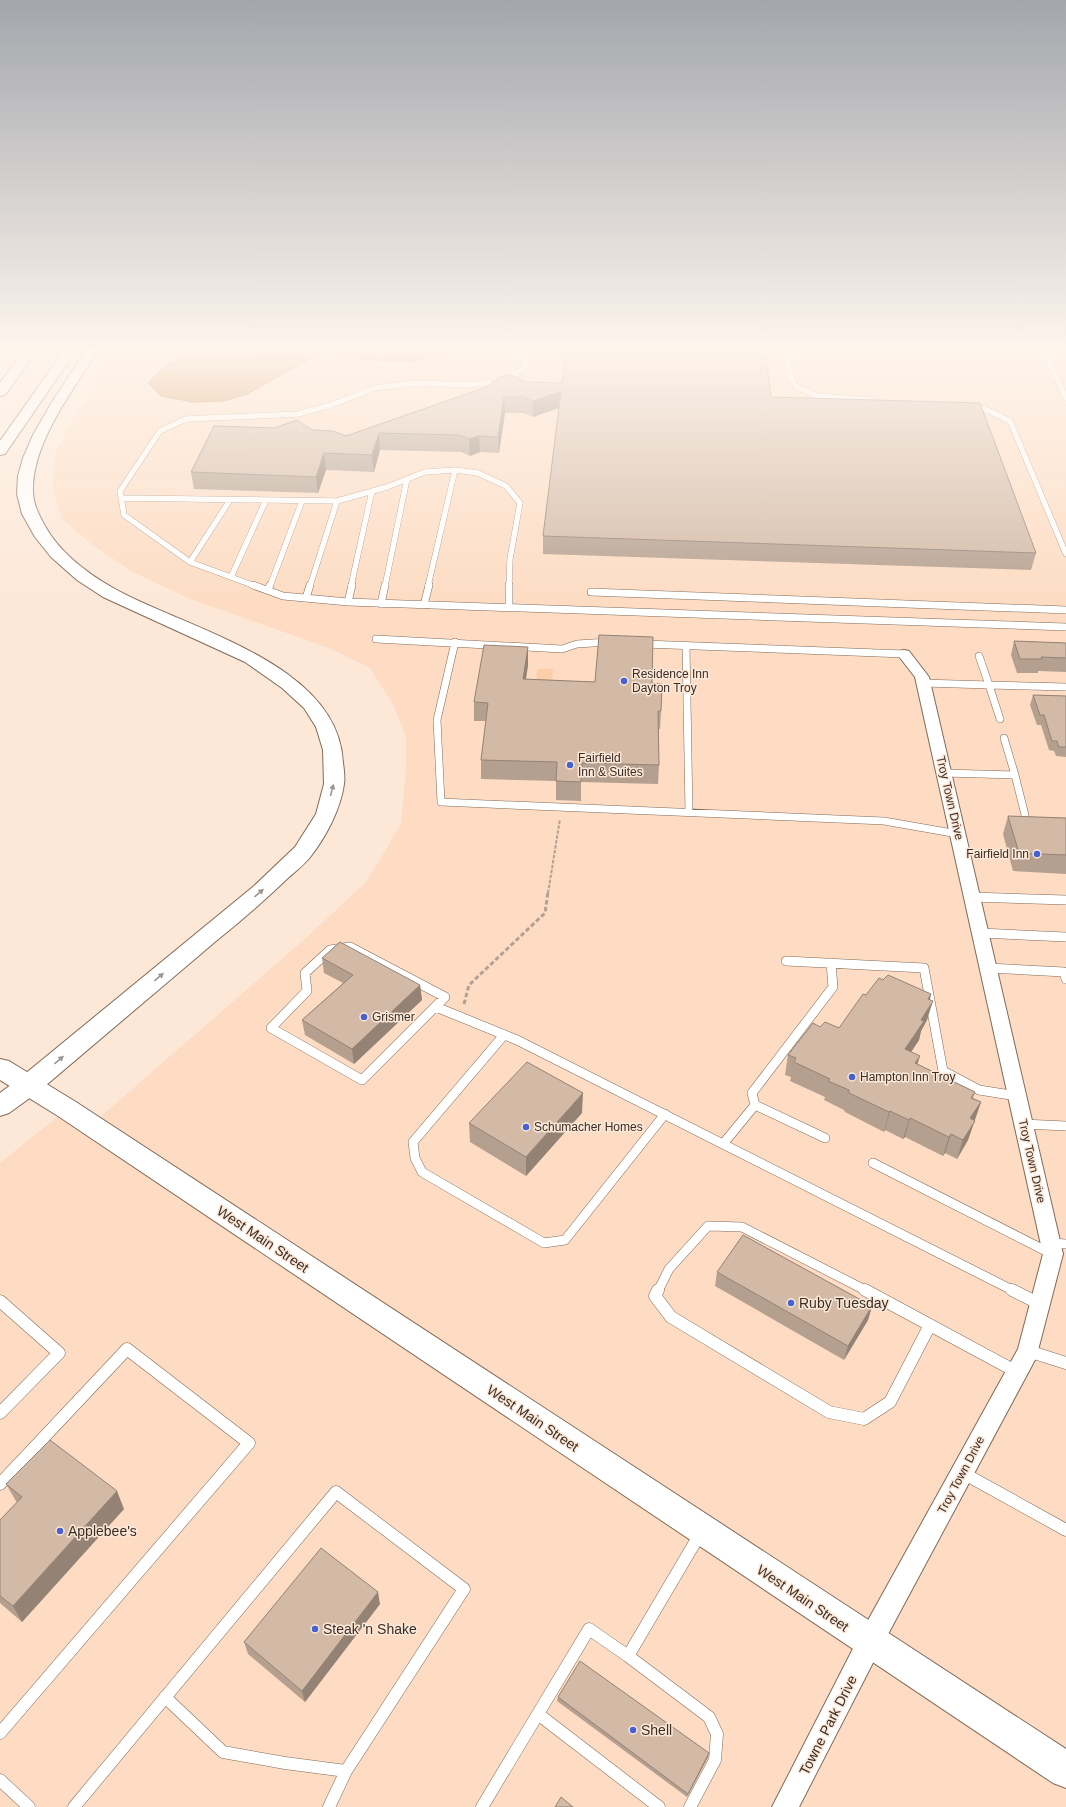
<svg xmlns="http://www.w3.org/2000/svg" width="1066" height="1807" viewBox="0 0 1066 1807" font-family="Helvetica,sans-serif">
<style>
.built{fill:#fddcc3}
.green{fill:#fccfab}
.water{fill:#db9153;stroke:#aa7346}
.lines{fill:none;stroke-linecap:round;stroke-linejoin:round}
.lane-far3-casing{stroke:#816a58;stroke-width:6}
.lane-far2-casing{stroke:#816a58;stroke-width:8}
.lane-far1-casing{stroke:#816a58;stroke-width:10}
.lane-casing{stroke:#816a58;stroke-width:13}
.street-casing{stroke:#816a58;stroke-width:2}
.primary-casing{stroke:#816a58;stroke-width:2}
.highway-casing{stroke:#816a58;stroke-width:2}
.path-far1{stroke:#b2a194;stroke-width:2;stroke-dasharray:3.5 1.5;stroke-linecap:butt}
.path{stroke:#b2a194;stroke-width:3;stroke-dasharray:4.5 2.5;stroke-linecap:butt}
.lane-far3{stroke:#fff;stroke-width:5.5}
.lane-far2{stroke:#fff;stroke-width:7}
.lane-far1{stroke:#fff;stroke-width:9}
.lane{stroke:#fff;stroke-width:12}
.street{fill:#fff;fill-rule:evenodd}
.primary{fill:#fff;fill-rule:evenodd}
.highway{fill:#fff;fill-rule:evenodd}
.wall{fill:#b5a090}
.shaded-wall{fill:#948275}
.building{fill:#d3baa7;stroke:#948275}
.oneway{fill:#9c9692}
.poi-dot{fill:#4561d4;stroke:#fde8d8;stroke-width:1.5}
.labels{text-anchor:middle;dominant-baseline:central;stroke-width:3;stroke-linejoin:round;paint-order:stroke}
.poi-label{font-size:12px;fill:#382e26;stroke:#fde8d8;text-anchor:start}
.street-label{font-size:12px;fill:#382e26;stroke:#fde8d8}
.near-street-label{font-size:14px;fill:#382e26;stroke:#fde8d8}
.near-poi-label{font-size:14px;fill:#382e26;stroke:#fde8d8;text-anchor:start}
</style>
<rect width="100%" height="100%" fill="#fde8d8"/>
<path class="built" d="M116 349H1066V1807H0V1163L67 1109 91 1125 307 937 367 881 401 824 406 769V736L392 703 370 668 329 648 190 599 131 571 90 543 62 519 53 490 55 455 66 431Z"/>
<path class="green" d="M537 669H553L552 687 536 686Z"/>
<path class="water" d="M204 349H449L444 355 411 362 357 359 326 350 247 394 223 401 193 402 161 396 148 383 166 365Z"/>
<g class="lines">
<defs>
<path id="lane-far3" d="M786 349 790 374 795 386 817 396 872 400
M1043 349 1066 398
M973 406 985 409 1010 421 1066 554
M121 498 337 501 387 487 425 472 455 470 478 473 506 486 520 503 510 559 509 586
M190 562 230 500
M231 577 266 500
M255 586 190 562 124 515 120 491 160 431 186 419 298 414 331 405 375 388 414 383 472 385 504 379 524 368 530 349
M270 586 302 501
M310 586 337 501
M351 586 372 491
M385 586 407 479
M428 586 455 470"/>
<path id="lane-far2" d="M253 585 283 596 348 602 1066 627
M268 590 270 585
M591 592 1066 610
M306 598 310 585
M348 602 352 585
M381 604 385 585
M424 605 429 585
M509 608V585
M376 639 562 649 577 644 608 642
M455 642 437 720 441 802 884 821 958 834
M644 644 904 654
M686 645 689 812
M979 656 989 685 1066 687
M923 683 989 685 1000 719
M1004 738 1015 775
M944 773 1015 775 1025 815"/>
<path id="lane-far1" d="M972 897 1066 900
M980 933 1066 937
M350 947 445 997 362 1080 271 1028 307 991 305 973 330 950Z
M786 961 924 968 943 1071 979 1090 1017 1096
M988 968 1064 972 1066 979
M436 1007 517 1040 1014 1291
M504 1035 413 1142 415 1158 422 1172 544 1243 565 1240 665 1114
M755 1105 825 1138
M1023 1124 1066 1126
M723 1144 755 1105 752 1093 833 987 831 963
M873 1163 1050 1253
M1051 1243 1066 1244
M658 1291 669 1269 708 1226 742 1227 867 1291"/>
<path id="lane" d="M658 1290 655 1296 671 1317 829 1412 864 1419 890 1402 930 1325
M865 1290 1017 1372
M1012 1290 1040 1304
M0 1301 59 1353 0 1413
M1028 1351 1066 1363
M963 1473 1066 1530
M0 1484 127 1349 249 1443 0 1733
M628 1656 709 1717 717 1734 715 1760 690 1807
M165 1697 223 1752 285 1763 346 1771
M538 1714 659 1807
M0 1780 29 1807
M74 1807 336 1492 464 1589 346 1771 329 1807
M482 1807 589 1629 628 1656 700 1534"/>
<path id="street" d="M904 650 909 651 929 677 1063 1254 1036 1358 879 1651 799 1807H772L861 1633 1018 1349 1043 1254 915 677 897 654 899 651Z"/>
<path id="primary" d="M0 1059 9 1061 76 1102 1066 1749V1788L1053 1783 58 1116 0 1080Z"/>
<path id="highway" d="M26 349H38L5 395 0 396V383Z
M65 349H77L5 454 0 455V441Z
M87 349H99C74 389 32 442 33 491 33 504 39 515 45 526 60 553 88 574 115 589 187 629 339 663 343 763 344 770 345 778 344 784 341 808 326 837 311 856 305 864 296 871 288 878 265 900 241 921 216 941 157 991 97 1042 38 1092L9 1113 0 1116V1093L20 1078 254 886 295 847 316 814 324 784 323 750 316 727 304 708 282 688 245 662 103 597 77 580 51 557 35 537 22 514 17 494 18 476 23 458 33 435 52 402Z"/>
</defs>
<use href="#lane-far3" class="lane-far3-casing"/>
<use href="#lane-far2" class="lane-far2-casing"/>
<use href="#lane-far1" class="lane-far1-casing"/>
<use href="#lane" class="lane-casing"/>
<use href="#street" class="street-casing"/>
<use href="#primary" class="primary-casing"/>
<use href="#highway" class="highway-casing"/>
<path class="path-far1" d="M548 893 560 819"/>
<path class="path" d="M464 1004 469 985 545 913 548 892"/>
<use href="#lane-far3" class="lane-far3"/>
<use href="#lane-far2" class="lane-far2"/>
<use href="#lane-far1" class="lane-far1"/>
<use href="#lane" class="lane"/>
<use href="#street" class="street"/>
<use href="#primary" class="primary"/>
<use href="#highway" class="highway"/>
</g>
<path class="wall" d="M525 382 771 397 1036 553 1031 570 543 554V536L559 408 533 417 523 413H505L499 453 480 452 470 456 461 452 380 450 374 472 326 470 318 493 194 489 191 472 312 430 346 436Z
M1014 641 1066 643V672L1038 671V673H1017L1011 655Z
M528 647V665L526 679 595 682 652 683 661 711 660 729H659V765L658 784 581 782V801L556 800V781L481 779V760L486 721H474V702Z
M1033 695 1066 696V757L1056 756 1054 751 1049 750 1041 725H1037L1030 705Z
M1008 816 1066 818V874L1013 871 1003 834Z
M322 958 420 985 422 1000 354 1064 305 1035 302 1020 343 983 324 973Z
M883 980 931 994 930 1000 927 1020 921 1031 919 1040 911 1052 917 1064 975 1092 973 1098 981 1102 968 1140 957 1159 945 1153 943 1156 905 1137 903 1139 885 1130 884 1132 845 1112 844 1110 824 1100 825 1097 790 1081 791 1077 785 1075 788 1055 820 1027 839 1028 866 995Z
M582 1113 526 1176 470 1142 469 1123Z
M717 1272 872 1306 868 1320 844 1360 715 1286Z
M6 1484 124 1509 22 1622 0 1603V1520L17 1502 16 1501Z
M380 1604 305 1702 248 1654 244 1642Z
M558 1697 709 1753 708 1757 687 1797 557 1701Z"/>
<path class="shaded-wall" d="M561 391V407L533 417V401Z
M504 397 505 413 499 453 498 437Z
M379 433 380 450 374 472 372 455Z
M479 436 480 452 470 456 469 439Z
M324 453 326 470 318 493 316 477Z
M528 647V665L523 697V679Z
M420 985 422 1000 354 1064 352 1049Z
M931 994 927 1011 933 1001 927 1020 921 1031 919 1040 900 1069 905 1049 921 1020 928 999Z
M920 1056 914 1075 915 1063Z
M583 1093 582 1113 526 1176V1157Z
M981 1102 968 1140 957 1159 970 1118Z
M890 1111 885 1130 884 1132 889 1112Z
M910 1118 905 1137 903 1139 909 1120Z
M951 1134 945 1153 943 1156 949 1137Z
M872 1306 868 1320 844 1360 848 1346Z
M117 1491 124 1509 22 1622 13 1606Z
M378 1592 380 1604 305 1702 302 1691Z
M709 1753 708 1757 687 1797 688 1794Z"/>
<path class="building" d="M566 349H765L771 397 980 403 1036 553 543 536 561 391 533 401 523 397H504L498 437 479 436 469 439 460 435 379 433 372 455 324 453 316 477 191 472 214 426 274 428 297 420 312 430 333 431 346 436 492 385V381L510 374 525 382 562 383Z
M599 635 653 637 652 683 662 684 661 711H658L659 765 582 763 581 782 556 781 557 762 481 760 488 703 474 702 484 645 528 647 523 679 595 682Z
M1014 641 1066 643V658L1041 657 1042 659H1020Z
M1033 695 1066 696V747H1059L1057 741H1052L1044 715H1040Z
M1008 816 1066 818V855L1019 853Z
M340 942 420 985 352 1049 302 1020 353 975 322 958Z
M888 975 931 994 928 999 933 1001 921 1020 924 1021 905 1049 920 1056 915 1063 975 1092 971 1098 981 1102 970 1118 975 1121 963 1140 951 1134 949 1137 910 1118 909 1120 890 1111 889 1112 849 1093V1090L828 1081 830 1079 794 1062 796 1058 788 1055 813 1023 820 1027 825 1022 839 1028 863 994 866 995 879 978 883 980Z
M527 1062 583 1093 526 1157 469 1123Z
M743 1235 872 1306 848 1346 717 1272Z
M50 1440 117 1491 13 1606 0 1596V1520L22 1497 6 1484Z
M321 1548 378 1592 302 1691 244 1642Z
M580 1661 709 1753 688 1794 558 1697Z
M561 1797 573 1807H555Z"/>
<defs><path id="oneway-solid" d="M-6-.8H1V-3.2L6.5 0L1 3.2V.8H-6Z"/></defs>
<g class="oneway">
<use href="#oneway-solid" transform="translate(332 790) rotate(-76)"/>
<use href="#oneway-solid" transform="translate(259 893) rotate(-41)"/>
<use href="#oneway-solid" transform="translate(159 977) rotate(-40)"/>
<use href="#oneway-solid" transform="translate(59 1060) rotate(-40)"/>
</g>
<linearGradient id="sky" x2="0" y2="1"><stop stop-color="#a3a6ac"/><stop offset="0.58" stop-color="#fef5ed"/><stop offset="1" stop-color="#fef5ed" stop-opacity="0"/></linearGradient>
<rect width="1066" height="602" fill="url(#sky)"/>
<g class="poi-dot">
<circle cx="624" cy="681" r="4"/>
<circle cx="570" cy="765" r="4"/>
<circle cx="1037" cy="854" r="4"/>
<circle cx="364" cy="1017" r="4"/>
<circle cx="852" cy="1077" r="4"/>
<circle cx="526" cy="1127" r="4"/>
<circle cx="791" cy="1303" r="4"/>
<circle cx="60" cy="1531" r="4"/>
<circle cx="315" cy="1629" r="4"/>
<circle cx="633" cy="1730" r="4"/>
</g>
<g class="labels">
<g class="poi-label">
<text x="632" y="674">Residence Inn<tspan x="632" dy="14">Dayton Troy</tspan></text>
<text x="578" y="758">Fairfield<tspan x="578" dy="14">Inn &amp; Suites</tspan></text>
<text x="1029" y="854" text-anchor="end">Fairfield Inn</text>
<text x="372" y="1017">Grismer</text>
<text x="860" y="1077">Hampton Inn Troy</text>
<text x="534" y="1127">Schumacher Homes</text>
</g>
<g class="street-label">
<text transform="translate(950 798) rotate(77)">Troy Town Drive</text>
<text transform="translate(1032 1161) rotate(77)">Troy Town Drive</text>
<text transform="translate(961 1475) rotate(-62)">Troy Town Drive</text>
</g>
<g class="near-street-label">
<text transform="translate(263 1239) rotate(34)">West Main Street</text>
<text transform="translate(533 1418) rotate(34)">West Main Street</text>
<text transform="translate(803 1598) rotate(34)">West Main Street</text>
<text transform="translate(828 1725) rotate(-63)">Towne Park Drive</text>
</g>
<g class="near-poi-label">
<text x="799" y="1303">Ruby Tuesday</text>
<text x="68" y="1531">Applebee's</text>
<text x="323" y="1629">Steak 'n Shake</text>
<text x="641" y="1730">Shell</text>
</g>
</g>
</svg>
